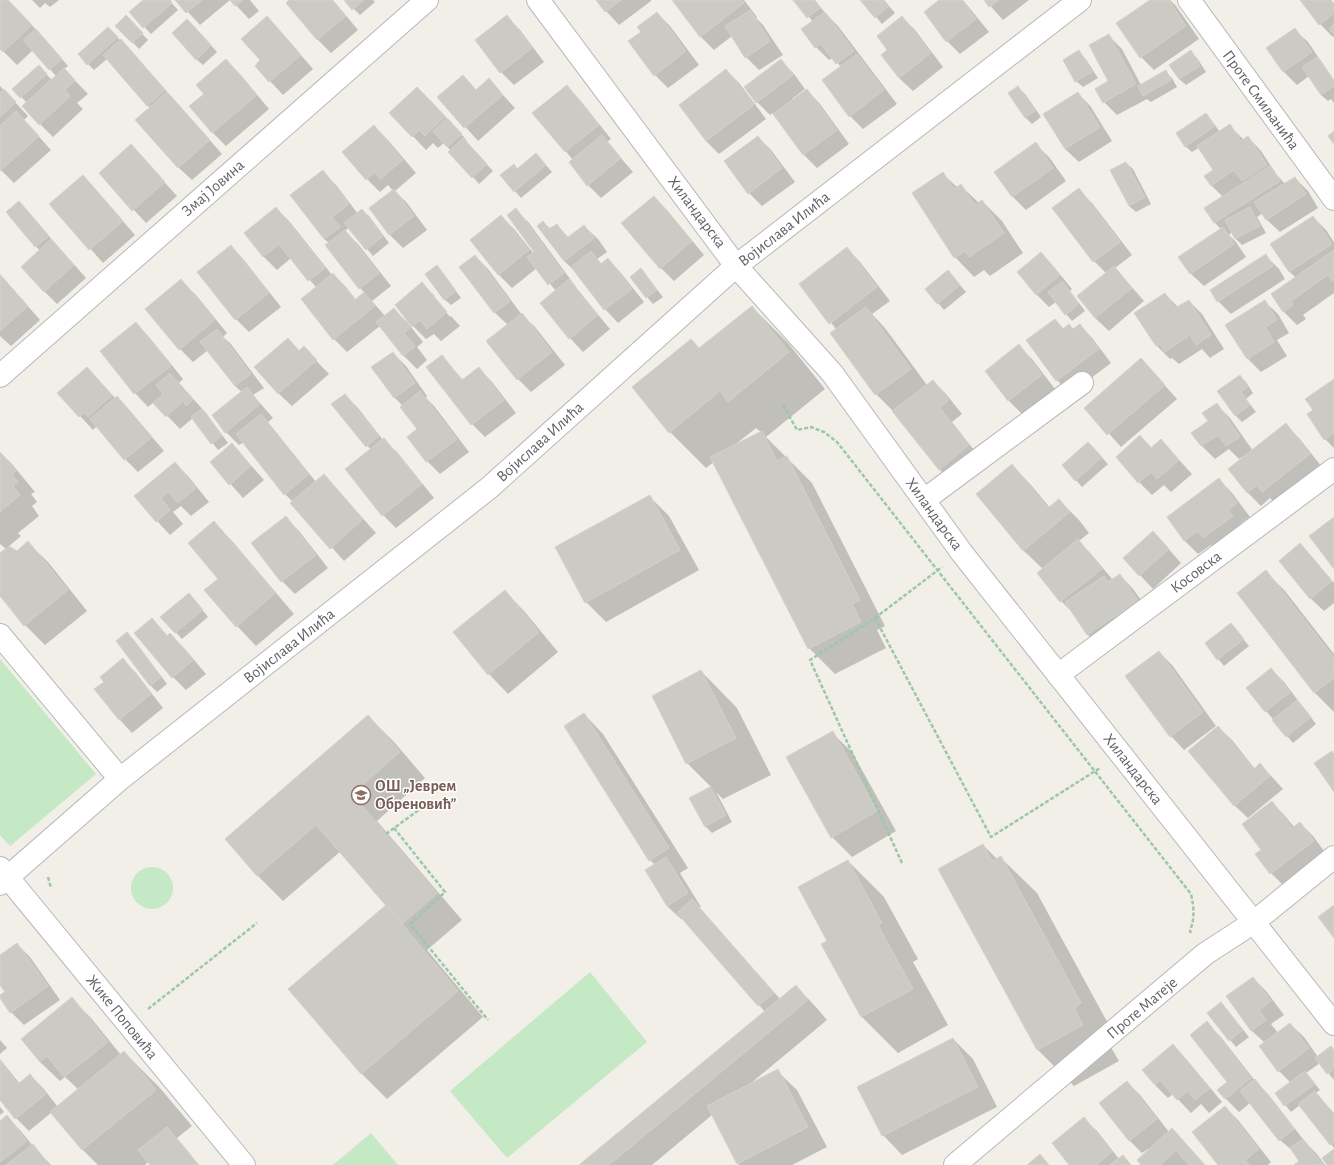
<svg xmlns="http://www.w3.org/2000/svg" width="1334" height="1165" viewBox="0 0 1334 1165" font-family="'Alegreya Sans',sans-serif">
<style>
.green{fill:#c5e8c5}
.shadow{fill:#0003;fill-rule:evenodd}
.building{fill:#cccac5;stroke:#d6d1c6}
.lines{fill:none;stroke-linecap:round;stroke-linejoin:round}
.minor-casing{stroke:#b5b8bc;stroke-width:24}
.tertiary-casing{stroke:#b5b8bc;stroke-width:24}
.path{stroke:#9cc7a9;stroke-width:2.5;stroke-dasharray:4 2;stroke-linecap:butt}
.minor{stroke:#fff;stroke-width:22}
.tertiary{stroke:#fff;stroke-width:22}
.labels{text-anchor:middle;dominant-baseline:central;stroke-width:3;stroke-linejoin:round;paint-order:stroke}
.street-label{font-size:16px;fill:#5f6368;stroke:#fff}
.education-label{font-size:16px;font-weight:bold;fill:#785e54;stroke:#fff;text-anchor:start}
</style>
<rect width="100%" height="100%" fill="#f1efe8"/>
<path class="green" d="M0 659 96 774 10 846 0 835Z
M131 888a21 21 0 1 1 42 0a21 21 0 1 1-42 0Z
M590 972 647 1042 507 1158 450 1091Z
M371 1133 398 1165H333Z"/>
<path class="shadow" d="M0 0H8L44 38 68 66 64 69 88 94 77 103 83 109 53 137 40 124 27 103 14 89 45 73 52 80 56 76 33 50 17 65 0 48Z
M32 0H59L50 7 45 3 40 8Z
M144 0H169L178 10 151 34 131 12Z
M177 0H230L200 25Z
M231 0H250L259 11 249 19Z
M291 0H333L358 30 331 53 318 40 287 3Z
M345 0H373L375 2 360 15Z
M598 0H651V1L619 25 606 11Z
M673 0H744L757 17 756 18 763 25 783 55 759 70 746 57 732 36 714 50 701 37Z
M795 0H815L825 13 838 26 897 104 863 129 850 116 841 67 833 58 829 60 816 47 813 22Z
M862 0H884L895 13 882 24Z
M941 0H963L989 32 960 54 947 41Z
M985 0H1029L1003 20Z
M1152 0H1170L1176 6 1199 39 1154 70 1141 57Z
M1302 0H1331L1334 4V36L1333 37 1320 24Z
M657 13 670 26 699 65 668 88 655 75 642 32Z
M126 17 148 40 139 49 117 26Z
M507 17 520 30 544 62 514 85 501 72Z
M902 17 915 30 943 67 913 91 899 78 882 56 889 50Z
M194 26 217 52 203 65 196 59Z
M108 28 134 54 222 154 192 180 178 167 150 108 107 59 94 70 88 64Z
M1294 29 1308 42 1334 80V103L1331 99 1328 101 1321 95 1309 76 1297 85 1284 72 1267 48Z
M280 31 313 69 283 95 256 66Z
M1108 35 1122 49 1141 85 1165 72 1172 78 1177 87 1151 102 1147 99 1117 115 1104 102 1110 82Z
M1079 52 1085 58 1098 78 1083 87 1076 81Z
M1191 52 1197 58 1206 72 1186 85 1179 79Z
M781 60 794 74 805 89 792 99 793 100 807 90 820 104 849 144 817 168 804 155 773 113 770 115 757 102Z
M226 61 240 74 269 109 226 146 213 133 191 106 205 94Z
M726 70 739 83 766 119 719 154 706 141Z
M489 80 515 108 478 141 439 97 476 91Z
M0 86 28 116 24 120 51 150 14 183 0 169Z
M566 86 580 100 611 139 607 142 633 172 601 198 588 185 573 160 534 113Z
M1018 87 1025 94 1041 117 1032 124 1026 118 1009 94Z
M1078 93 1091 107 1112 141 1079 162 1065 149 1044 115Z
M431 101 458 130 467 141 466 142 493 171 479 184 444 143 438 148 433 143 426 150 391 113Z
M1206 114 1212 121 1220 132 1229 125 1244 140 1248 137 1261 151 1277 175 1285 184 1295 178 1308 191 1318 208 1280 232 1266 219 1263 213 1257 217 1266 233 1242 245 1236 239 1232 232 1229 235 1236 242 1246 257 1204 286 1190 273 1221 229 1214 222 1223 197 1211 185 1214 170 1200 147 1192 152 1185 146Z
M374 126 387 139 416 173 395 191 407 203 427 230 403 248 390 235 370 208 393 191 388 185 380 192 367 179Z
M758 137 771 150 795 182 762 206 749 193Z
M1035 144 1049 157 1066 181 1026 210 1013 197 995 173Z
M131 145 177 196 146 223 100 173Z
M536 154 552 172 521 198 515 191 518 170Z
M1126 163 1133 169 1151 204 1136 212 1129 206Z
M323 172 336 185 358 214 362 210 369 216 389 243 373 256 349 227 345 231 358 244 391 286 372 301 385 316 394 309 407 322 423 342 417 347 427 360 417 369 403 355 380 326 347 352 334 339 316 287 291 258 277 270 263 256 276 208 289 221 332 275 333 274 346 287 356 300 365 293 360 288 329 243 324 239Z
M943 174 958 188 961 186 979 203 982 201 1002 221 1023 253 990 276 984 270 974 277 955 257Z
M1078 189 1092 203 1132 255 1115 268 1144 301 1109 331 1095 318 1106 273 1094 261 1053 209Z
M96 190 135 235 103 263 51 204Z
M654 197 667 210 704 255 674 281 661 268Z
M19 202 86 278 57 304 44 291 40 251 7 212Z
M516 210 529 223 576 287H575L610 329 583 352 570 338 541 303 556 291 537 268 512 288 499 275 471 240 501 216 514 229 534 254 535 252Z
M1313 217 1326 230 1334 242V293L1303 315 1306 319 1297 325 1284 312 1272 294 1296 278 1290 272 1272 244Z
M543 222 551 229 557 225 569 238 584 226 598 239 607 252 597 259 602 264 608 259 621 273 644 302 618 323 605 309 575 271 564 261 538 226Z
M231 246 244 260 281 307 249 332 236 319Z
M847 248 860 262 890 301 872 314 885 328 927 385 933 381 946 394 962 414 952 422 981 459 952 482 939 469 896 414 876 394 831 333 836 329 800 284Z
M1041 254 1054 267 1072 289 1070 291 1085 311 1072 321 1056 302 1049 307 1036 294Z
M475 256 488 269 522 315 535 327 565 365 531 392 518 379 508 325 494 312Z
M1266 256 1279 269 1285 279 1231 314 1218 301Z
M437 267 443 273 461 298 451 305 444 299Z
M641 270 663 297 653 304 631 278Z
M948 271 966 292 944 310 938 303Z
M0 274 40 320 11 346 0 336Z
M181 281 195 294 227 333 223 337 230 343 264 388 253 395 273 418 268 422 316 482 324 475 376 533 344 561 292 503 293 502 285 494 244 442 239 445 226 432 213 416 242 392 235 386 208 350 193 362 180 349Z
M422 284 435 296H433L450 317 451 316 460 326 441 341 434 334 426 339 413 326 396 306Z
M1165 294 1178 307 1189 301 1202 314 1224 349 1210 358 1202 349 1179 364 1172 358 1170 359 1157 346 1135 313Z
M1264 301 1278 314 1289 333 1277 340 1287 356 1261 372 1248 359Z
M752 307 788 343 825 389 766 437 812 483 885 626 877 630 886 648 835 674 809 648 714 462 706 468 670 432 633 387 691 340 700 349ZM756 428 761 432 736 444Z
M1055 320 1064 329 1074 330 1080 325 1093 339 1111 363 1070 394 1057 380Z
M136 323 149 337 183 379 179 383 206 413 228 443 218 450 193 418 180 429 154 402 148 407 135 393 102 351Z
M288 339 300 351 304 348 329 374 292 406 278 393Z
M1019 346 1032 359 1055 389 1022 414 1009 401 987 371Z
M393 353 406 366 427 396 426 398 434 406 469 452 440 474 427 461 408 437 418 429 403 406 394 397Z
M442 357 463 380 479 368 492 382 516 413 485 437 472 424Z
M1141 359 1177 399 1121 447 1086 408Z
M87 368 116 399 117 397 130 411 164 451 138 472 125 459 97 426 93 430 59 393Z
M1240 376 1246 382 1253 393 1246 399 1256 412 1242 422 1236 416 1219 391Z
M1334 380V448L1325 439 1308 414 1314 410Z
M345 395 358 408 383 440 397 452 434 498 396 528 383 515 371 450 333 404Z
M1216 404 1230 418 1253 451 1286 425 1299 438 1322 467 1276 504 1270 498 1261 506 1248 493 1230 469 1248 455 1247 454 1239 459 1229 449 1215 459 1202 446 1193 433 1209 422Z
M1140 437 1152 448 1161 440 1192 474 1171 492 1164 485 1152 495 1139 482Z
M232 444 264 480 243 498 211 462Z
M1094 449 1108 464 1082 487 1063 465Z
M0 452 11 463 35 492 31 494 37 502 32 506 39 516 18 533 21 536 8 547 17 552 28 543 48 562 87 611 45 645 25 625 0 595V554L6 549 0 544Z
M175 463 188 476 209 502 191 516 181 506 173 512 183 524 170 535 157 521 136 496Z
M1012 465 1031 485 1050 508 1059 500 1079 520 1089 533 1079 541 1091 554 1113 580 1120 575 1133 589 1151 614 1101 648 1088 635 1073 613 1061 601 1038 573 1043 569 1024 551 977 494Z
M1219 479 1232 493 1250 517 1241 523 1246 529 1217 550 1211 545 1198 554 1185 541 1168 517Z
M650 497 669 516 699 570 606 622 586 602Z
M286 518 299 531 328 568 295 594 282 581Z
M214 522 233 542 294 614 256 646 237 626 206 590 219 579Z
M1300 545 1313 558 1334 583V603L1324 611 1310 598Z
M1166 546 1181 563 1153 589 1140 575Z
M1266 572 1285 591 1334 654V712L1315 693 1238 593Z
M505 591 524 611 558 652 508 694 489 674Z
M195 601 208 617 182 639 162 617Z
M152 619 168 636 170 634 184 648 206 674 186 690 173 677Z
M1231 624 1249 646 1224 666 1206 644Z
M127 634 134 640 167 684 157 692 150 685Z
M1159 652 1172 665 1216 726 1184 750 1171 736 1126 676Z
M123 660 136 673 163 708 132 733 119 719 105 682Z
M1271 669 1284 682 1316 724 1293 743 1247 688Z
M701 671 737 708 771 775 723 799 716 792 732 822 712 833 706 827 690 799 711 787 687 763Z
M584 714 603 734 688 868 680 873 701 907H699L780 999 796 986 815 1006 827 1020 750 1084 777 1071 797 1090 827 1147 792 1165H739L712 1115 652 1165H581L765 1012 682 918 681 919 667 906 655 865 650 860Z
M368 716 394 742 425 778 377 821 462 920 427 950 483 1017 387 1099 362 1074 290 989 387 905 341 851 283 901 257 875Z
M1218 727 1232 740 1255 769 1260 764 1283 789 1248 818 1234 805Z
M832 733 852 752 896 831 852 857 832 837 787 758Z
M1272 802 1285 816 1294 827 1300 823 1313 836 1327 855 1284 886 1271 873 1263 850Z
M983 845 997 859 1000 857 1037 893 1117 1040 1109 1044 1119 1061 1074 1086 1038 1050 939 869Z
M848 861 884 897 918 959 913 962 948 1025 898 1053 862 1017 828 941Z
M17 944 30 957 60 1000 24 1025 11 1012 0 997 6 992 0 984V956Z
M1253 978 1266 991 1284 1015 1271 1024 1278 1033 1290 1024 1304 1037 1318 1057 1334 1050V1080L1320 1063 1306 1073 1320 1090 1316 1093 1334 1113V1148L1300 1105 1291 1112 1276 1094 1291 1083 1279 1071 1265 1043 1252 1031 1227 997Z
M72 999 91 1018 121 1055 124 1052 160 1088 192 1126 177 1138 199 1165H151L148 1162 145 1165H98L83 1150 52 1112 29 1131 16 1118 0 1098V1059L20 1084 30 1075 43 1088 58 1107 79 1090 65 1077 60 1081 40 1062Z
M1221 1003 1249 1037 1236 1047 1208 1014Z
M1206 1023 1220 1036 1256 1082 1268 1094 1306 1143 1316 1153 1325 1165H1296L1301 1161 1294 1152 1280 1140 1250 1103 1239 1112 1226 1099 1218 1090 1228 1082Z
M953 1039 973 1059 997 1107 902 1155 883 1135Z
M0 1040 7 1048 0 1054Z
M1173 1046 1186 1059 1222 1102 1209 1113 1201 1104 1191 1113 1173 1094 1168 1098 1155 1085Z
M1127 1082 1140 1095 1169 1132 1172 1130 1205 1165H1190L1189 1164 1188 1165H1142L1149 1150 1148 1149 1142 1153 1129 1140Z
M0 1107 4 1112 0 1115Z
M1225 1107 1238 1120 1271 1162 1268 1165H1219Z
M7 1117 20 1130 33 1146 51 1165H0V1122Z
M1083 1118 1097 1131 1119 1159 1123 1156 1131 1165H1071Z"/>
<path class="building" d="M0 0H8L32 25 3 52 0 49Z
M143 0H170L172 3 143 28 129 12Z
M175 0H202L186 13Z
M230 0H243L235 6Z
M289 0H332L346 16 317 40 286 3Z
M344 0H364L352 10Z
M596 0H621L605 12Z
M672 0H742L744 3 700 37Z
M793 0H814L820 8 807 18Z
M860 0H884L889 6 875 18Z
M939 0H962L976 19 946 42 924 12Z
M984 0H999L989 7Z
M1150 0H1169L1186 26 1140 58 1116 23Z
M1300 0H1329L1334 7V13L1319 25Z
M750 10 770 41 745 58 725 26Z
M657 12 686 51 654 76 628 41 641 32 637 27Z
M825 12 854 51 836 64 821 44 815 48 801 29Z
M126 15 143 33 132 43 115 26Z
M507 15 532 48 500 73 475 40Z
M267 16 301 55 269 82 255 66 260 60 241 39Z
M902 16 931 53 899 78 881 55 887 50 877 36Z
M187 19 211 45 196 60 172 33Z
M1334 24V34L1329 29Z
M108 27 118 37 87 65 78 54Z
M1295 28 1312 52 1283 72 1266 48Z
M36 29 62 59 49 70 23 40Z
M1109 34 1136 84 1103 103 1095 89 1108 81 1089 45Z
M121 39 165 90 147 106 103 55Z
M1079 50 1092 72 1075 82 1063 60Z
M1191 50 1200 66 1179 79 1169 65Z
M857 54 884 90 849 117 822 80Z
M1317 57 1334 81V86L1321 95 1302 67Z
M226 59 257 95 212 133 189 106 204 94 196 85Z
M781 59 793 75 756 103 744 87Z
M39 65 47 74 20 98 12 89Z
M64 68 75 80 65 90 70 96 39 125 22 106Z
M726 69 754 105 706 141 679 105Z
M1166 70 1171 80 1143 96 1138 86Z
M463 75 476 90 489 78 503 95 464 128 437 97Z
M567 85 599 125 565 152 532 113Z
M1018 86 1035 111 1025 118 1008 93Z
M417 87 445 116 425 136 419 130 412 137 389 113Z
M4 89 16 102 0 117V93Z
M807 89 837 130 803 155 773 114Z
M167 92 210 140 178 168 135 120Z
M1078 92 1100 127 1065 149 1043 114Z
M16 111 39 136 0 171V126Z
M1206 113 1215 126 1185 147 1176 133Z
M447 118 462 134 447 147 433 131Z
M1230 124 1241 141 1248 136 1267 165 1242 181 1234 170 1211 186 1204 176 1213 170 1197 146Z
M374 125 403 160 380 179 375 172 366 180 342 152Z
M1334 131V144L1328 136Z
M602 135 621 158 587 186 569 162Z
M758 136 782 168 748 194 724 161Z
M463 138 487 164 472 178 448 152Z
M1036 142 1053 168 1012 197 994 172Z
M131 144 165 182 132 211 99 173Z
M536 153 546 165 514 192 500 175 514 164 517 169Z
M1126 162 1145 197 1129 206 1110 170Z
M1270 166 1280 181 1214 223 1204 208Z
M323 170 349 204 332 217 340 227 324 239 290 195Z
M943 172 954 189 961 184 975 205 982 200 1004 233 969 257 965 251 954 258 912 193Z
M83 175 123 221 89 250 49 204Z
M1295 177 1306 194 1266 220 1254 202Z
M1079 188 1120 242 1093 262 1052 208Z
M394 189 414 216 389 235 369 208Z
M654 196 692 241 660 269 621 223Z
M19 201 49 236 35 247 6 212Z
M276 207 325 268 308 281 279 244 263 257 244 233Z
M1250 207 1260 226 1235 239 1225 220Z
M516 208 564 273 548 285 527 257 534 252 507 215Z
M362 209 383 236 366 250 344 223Z
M501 215 529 250 498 275 470 240Z
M1313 216 1332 244 1289 272 1270 244Z
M543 221 549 229 557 224 567 238 584 225 594 238 564 261 537 226Z
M1223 227 1234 244 1190 274 1178 257Z
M345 230 379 273 359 289 325 245Z
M51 239 74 265 44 292 21 267Z
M231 245 269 293 235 320 197 272Z
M847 247 877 287 829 324 799 284Z
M1334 250V279L1332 281 1328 275 1291 301 1293 305 1283 312 1271 294Z
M591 251 601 264 608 258 632 289 604 310 571 267Z
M1041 252 1060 275 1036 295 1017 272Z
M1266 254 1273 266 1217 302 1210 290Z
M475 255 510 301 494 313 459 267Z
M437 265 456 291 444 300 425 274Z
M1114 266 1132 288 1095 318 1077 296Z
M641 268 657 290 646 298 630 277Z
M948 270 960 285 937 304 925 289Z
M333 273 355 300 364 292 375 306 333 340 301 299Z
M0 275 28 306 0 331Z
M181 279 215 320 179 350 145 309Z
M569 279 598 315 569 339 540 303Z
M1062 281 1079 304 1065 315 1048 292Z
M422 282 447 312 427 329 420 320 412 327 395 305Z
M1165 293 1175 308 1189 300 1211 335 1196 345 1190 335 1165 352 1160 344 1156 346 1134 313Z
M1265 300 1277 320 1265 327 1274 342 1247 359 1225 325Z
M752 306 789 352 728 402 720 391 669 433 632 387 691 339 699 348Z
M866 307 911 369 875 395 830 333Z
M394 308 410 328 404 333 415 346 403 356 376 322Z
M522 313 552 352 517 380 486 341Z
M1055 319 1063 329 1069 324 1073 329 1080 324 1099 349 1056 381 1026 340Z
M136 322 171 366 134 394 100 351Z
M217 329 251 374 235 386 200 342Z
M288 338 299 351 304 346 317 360 278 394 254 367Z
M1019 344 1042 375 1008 401 985 371Z
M393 352 415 383 394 398 371 367Z
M442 355 462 380 479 367 504 400 471 425 426 367Z
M1141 358 1165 385 1107 435 1084 408Z
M87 367 112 395 88 417 85 412 79 417 57 393Z
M170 373 193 399 186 406 183 401 166 417 153 403 163 394 156 385Z
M1240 375 1248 387 1241 392 1250 405 1235 416 1217 391Z
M1334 379V433L1324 440 1307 414 1313 410 1305 399Z
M933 380 949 400 940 408 969 445 939 470 892 411Z
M247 387 260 404 225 433 212 415Z
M420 391 457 439 426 462 407 437 417 429 400 407Z
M345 394 379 436 366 447 331 404Z
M117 396 152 437 124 460 90 419Z
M1217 403 1240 437 1226 446 1218 435 1201 446 1191 433 1208 421 1202 413Z
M202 409 222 436 211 444 191 417Z
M261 414 309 474 284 495 236 434Z
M1286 423 1310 454 1262 492 1257 485 1247 493 1228 469Z
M762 431 777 461 787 456 860 600 852 604 861 622 808 649 710 457Z
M1140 435 1151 448 1161 439 1179 460 1157 479 1151 472 1138 483 1116 457Z
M384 438 422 484 382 516 345 469Z
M1088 442 1102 457 1075 481 1062 465Z
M232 443 251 466 229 485 210 462Z
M0 452 16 471 12 474 18 482 13 486 20 495 0 512Z
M175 462 196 488 178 503 168 492 161 498 170 510 156 522 134 496Z
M1012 464 1048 508 1059 499 1070 512 1023 551 976 494Z
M324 474 363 519 330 549 290 503Z
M1219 478 1237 503 1228 510 1233 516 1203 538 1198 531 1184 541 1167 517Z
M650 495 680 550 585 603 555 547Z
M286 516 316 555 281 582 251 543Z
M1334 517V569L1309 536Z
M214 521 275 593 236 627 204 590 218 579 188 543Z
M1153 531 1169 549 1139 576 1123 558Z
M1078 539 1102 569 1060 602 1037 573Z
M28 541 68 590 24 626 0 596V553L9 546 17 551Z
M1300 543 1332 581 1310 599 1279 561Z
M1266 570 1334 658V678L1314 693 1237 593Z
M1120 574 1138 601 1087 635 1065 602 1104 576 1108 582Z
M505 590 539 632 488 675 453 632Z
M189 593 203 610 175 633 160 617Z
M152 618 167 636 170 633 193 660 172 678 134 633Z
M1231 623 1244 639 1217 660 1205 643Z
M127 632 161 677 150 686 116 641Z
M1159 651 1203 712 1170 737 1125 676Z
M123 658 151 694 119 720 94 689 104 682 100 677Z
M1271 668 1290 692 1265 712 1246 688Z
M701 670 736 738 686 764 652 696Z
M1297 700 1311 717 1286 737 1272 720Z
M584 713 669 848 649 861 564 726Z
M368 715 400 752 352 794 437 893 402 924 316 825 257 876 225 839Z
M1218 726 1254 769 1260 763 1270 776 1234 806 1188 751Z
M833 731 877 811 831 838 786 757Z
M1332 751 1334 754V792L1314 763Z
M710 787 726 815 705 827 689 798Z
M1272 801 1292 828 1300 822 1314 841 1270 874 1255 854 1261 850 1242 824Z
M983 844 992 861 1001 856 1081 1003 1074 1008 1083 1025 1037 1050 938 869Z
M666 857 688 893 667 906 645 870Z
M848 860 882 923 878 925 913 989 861 1017 821 944 827 941 798 887Z
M692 899 774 993 758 1006 677 913Z
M386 905 458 991 361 1074 288 989Z
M1334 905V938L1318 917Z
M17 943 48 986 10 1013 0 998V995L5 992 0 985V955Z
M1253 977 1271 1001 1259 1010 1266 1020 1251 1031 1226 996Z
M796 985 808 1000 609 1165H579Z
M72 997 108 1042 64 1077 47 1056 40 1062 21 1039Z
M1221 1002 1243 1030 1229 1041 1207 1013Z
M1207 1021 1251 1078 1225 1099 1217 1090 1227 1082 1190 1035Z
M1290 1023 1309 1048 1278 1072 1259 1046Z
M953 1038 978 1087 882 1136 857 1087Z
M1173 1044 1210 1088 1195 1100 1188 1091 1177 1100 1160 1080 1155 1085 1142 1070Z
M1331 1046 1334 1050V1069L1327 1074 1315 1058Z
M124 1051 156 1090 82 1150 50 1112Z
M0 1060 18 1084 30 1074 46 1094 15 1119 0 1100Z
M778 1069 808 1127 737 1164 707 1106Z
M1305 1071 1315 1084 1284 1106 1275 1093Z
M1255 1079 1294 1129 1279 1141 1240 1091Z
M1127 1081 1157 1119 1129 1141 1099 1103Z
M1315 1091 1334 1115V1142L1330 1145 1298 1104Z
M1225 1106 1259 1149 1245 1160 1249 1165H1218L1192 1132Z
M7 1115 27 1141 0 1162V1121Z
M1084 1117 1112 1152 1096 1165H1069L1052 1143Z
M167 1127 198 1165H150L138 1150Z
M1172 1128 1205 1165H1189L1176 1150 1160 1165H1141L1137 1160Z
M1303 1139 1323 1165H1294L1299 1161 1290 1148Z
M33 1144 49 1165H6Z
M1334 1149V1165H1327L1322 1158Z
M1040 1154 1049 1165H1027Z
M1123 1155 1131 1165H1109Z"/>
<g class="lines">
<defs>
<path id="minor" d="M538 0 736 266 832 373 962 553 1334 1024
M0 376 427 0
M924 500 1082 383
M0 635 120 779
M1058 675 1334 469
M0 868 244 1165
M0 884 120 779 489 488 736 266 1080 0
M955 1165 1205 954 1254 922 1334 857"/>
<path id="tertiary" d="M1189 0 1334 199"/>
</defs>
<use href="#minor" class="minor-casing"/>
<use href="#tertiary" class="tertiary-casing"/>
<path class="path" d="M783 405 797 430 811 427 824 432 837 442 1191 894C1194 908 1195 917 1190 931L1191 933
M875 618 991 837 1100 768
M394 828 445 892 410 924 488 1020
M386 834 420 809
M902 863 810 660 875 618 942 567
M48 877 51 888
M148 1009 257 923"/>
<use href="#minor" class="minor"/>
<use href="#tertiary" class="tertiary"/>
</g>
<defs>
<symbol id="school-ring" viewBox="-11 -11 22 22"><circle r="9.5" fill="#fff" stroke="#8d6e63" stroke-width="1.5"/><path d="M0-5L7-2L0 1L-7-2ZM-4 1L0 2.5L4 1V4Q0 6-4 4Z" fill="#8d6e63"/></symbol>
</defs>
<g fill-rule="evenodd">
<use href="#school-ring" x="350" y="784" width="22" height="22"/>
</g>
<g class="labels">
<g class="street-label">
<text transform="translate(1261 100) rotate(54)">Проте Смиљанића</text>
<text transform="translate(213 188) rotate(-41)">Змај Јовина</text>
<text transform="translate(697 212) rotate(53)">Хиландарска</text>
<text transform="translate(784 229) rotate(-38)">Војислава Илића</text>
<text transform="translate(540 442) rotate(-42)">Војислава Илића</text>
<text transform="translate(934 514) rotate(54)">Хиландарска</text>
<text transform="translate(1196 572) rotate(-37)">Косовска</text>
<text transform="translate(289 646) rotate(-38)">Војислава Илића</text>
<text transform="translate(1133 769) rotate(52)">Хиландарска</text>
<text transform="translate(1142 1008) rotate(-40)">Проте Матеје</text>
<text transform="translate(122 1017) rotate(51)">Жике Поповића</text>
</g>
<g class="education-label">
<text x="375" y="786">ОШ „Јеврем<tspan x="375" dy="18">Обреновић”</tspan></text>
</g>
</g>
</svg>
